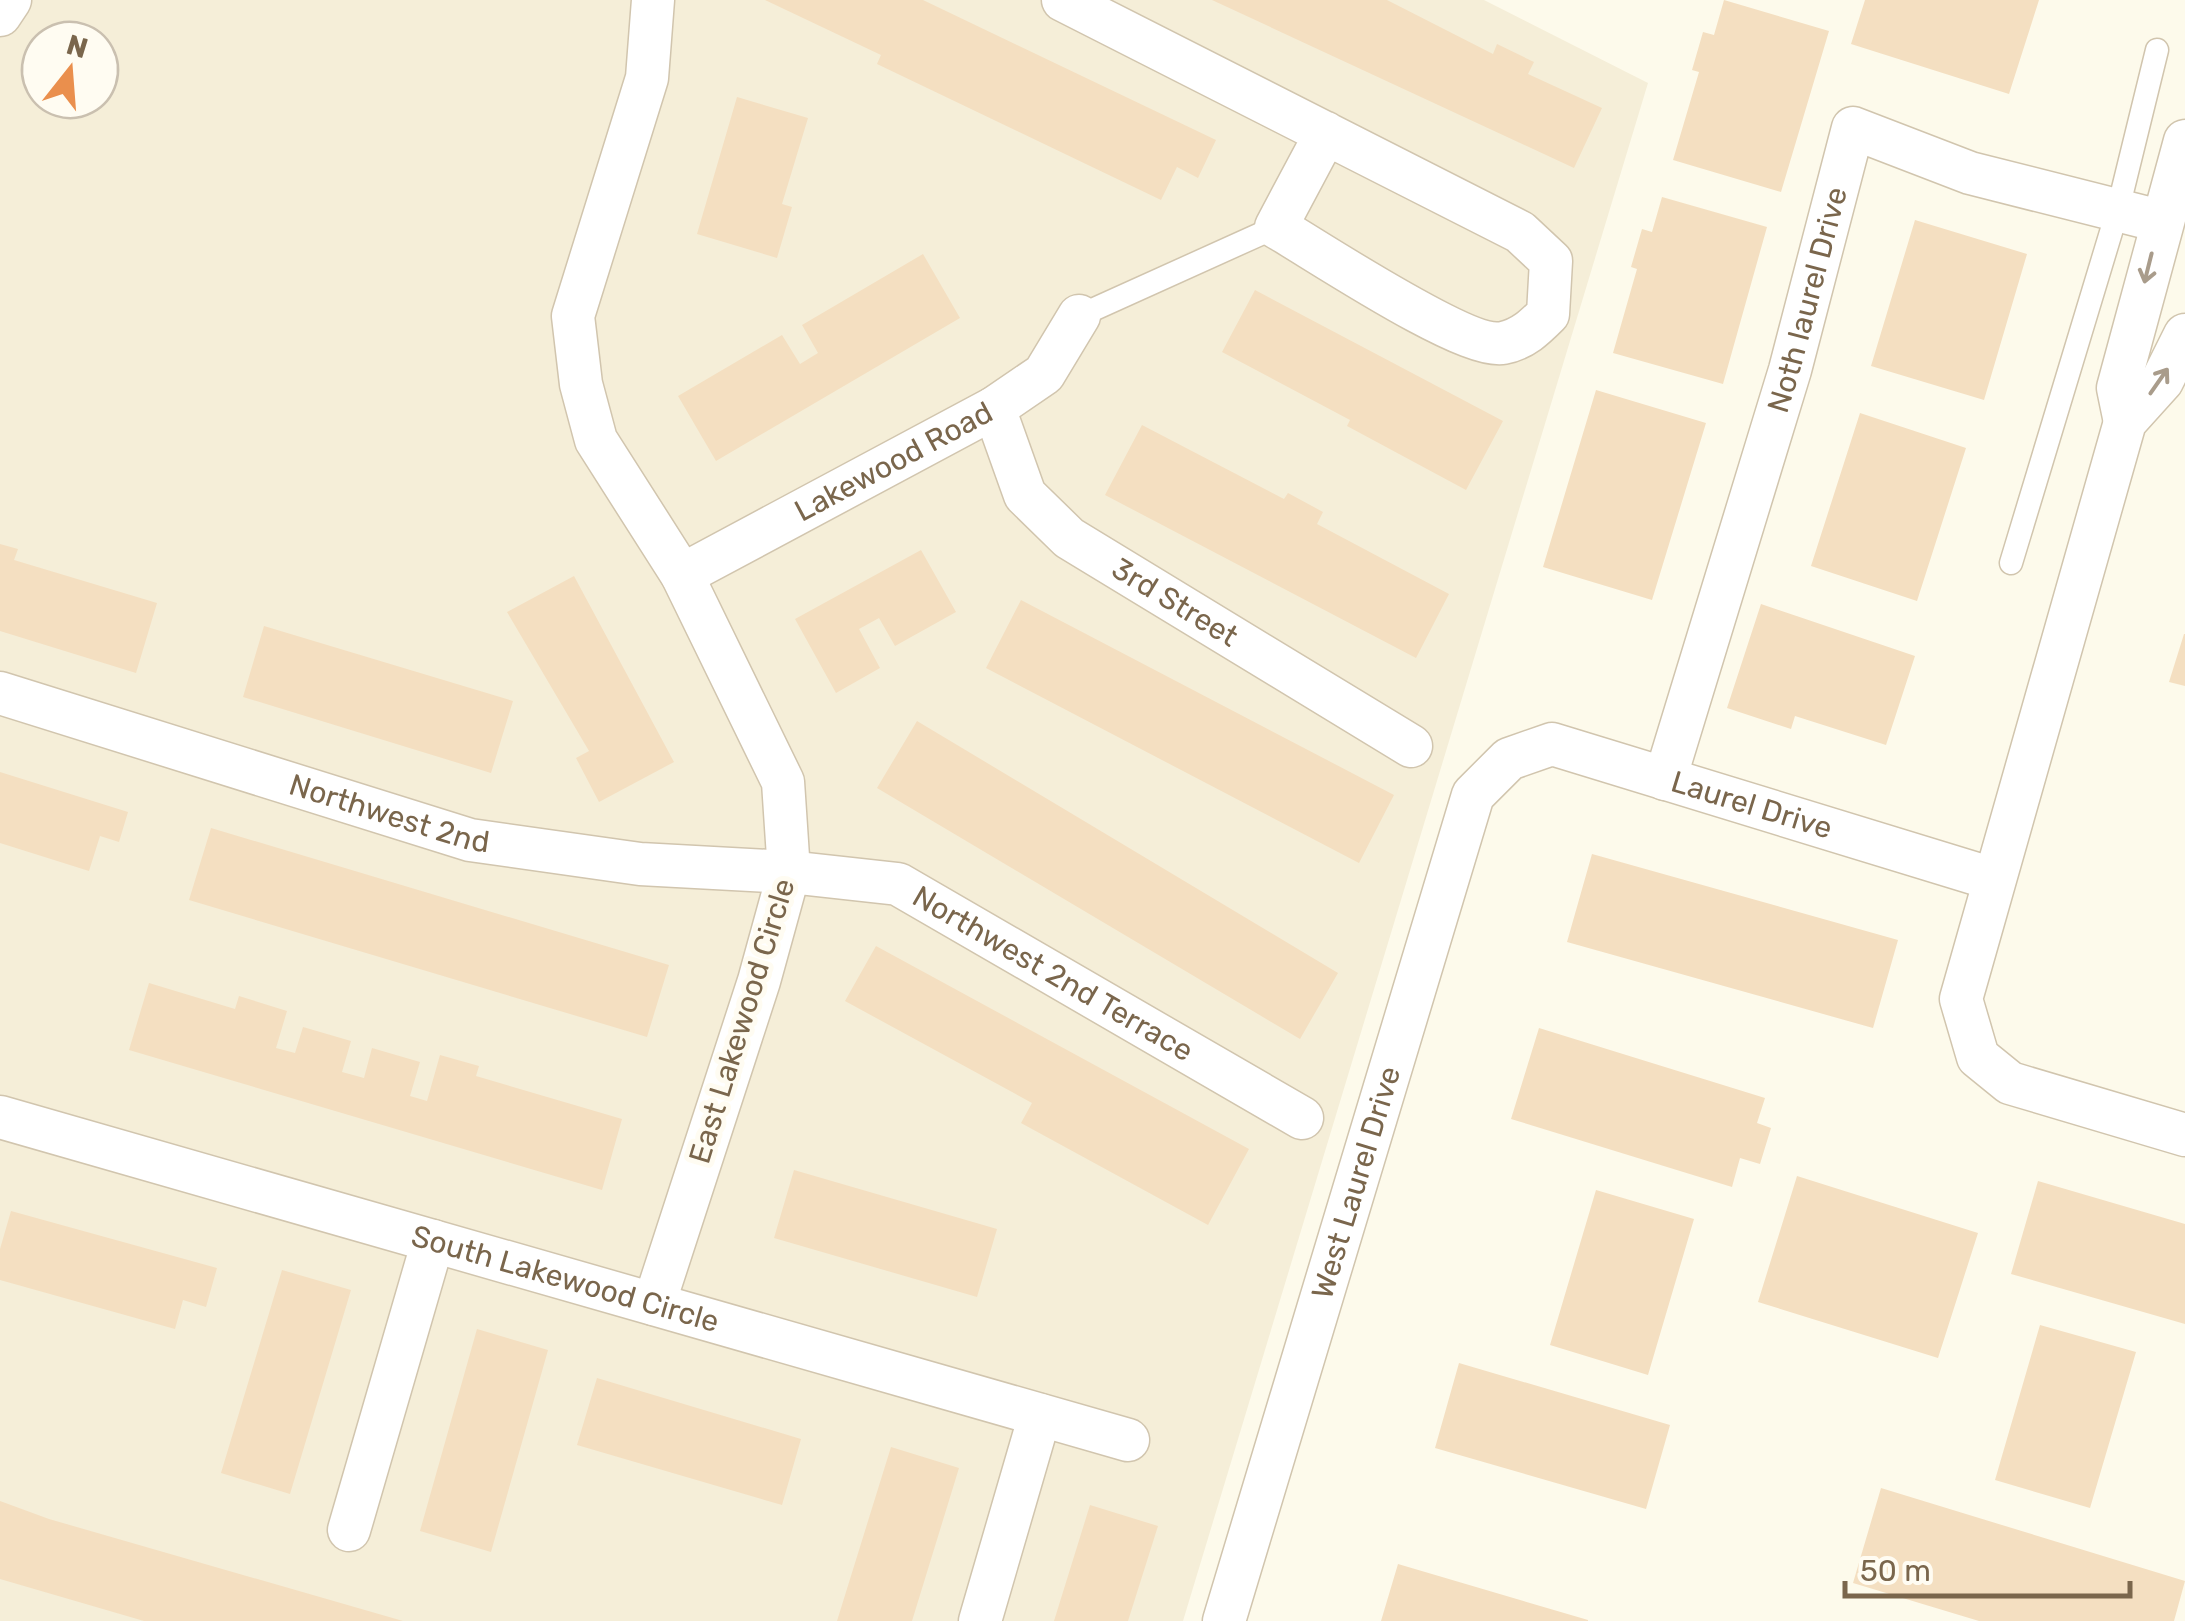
<svg xmlns="http://www.w3.org/2000/svg" width="2185" height="1621" viewBox="0 0 2185 1621" font-family="Rubik,sans-serif">
<style>
.residential{fill:#f5eed8;fill-rule:evenodd}
.building{fill:#f4dfc1}
.lines{fill:none;stroke-linecap:round;stroke-linejoin:round}
.lane-casing{stroke:#d1c5ae;stroke-width:25}
.street-casing{stroke:#d1c5ae;stroke-width:45}
.lane{stroke:#fff;stroke-width:22}
.street{stroke:#fff;stroke-width:42}
.oneway{stroke:#a99c8b}
.labels{text-anchor:middle;dominant-baseline:central;stroke-width:10;stroke-linejoin:round;paint-order:stroke}
.street-label{font-size:30px;fill:#7a664c;stroke:#fffcf2}
</style>
<rect width="100%" height="100%" fill="#fdfaeb"/>
<path class="residential" d="M0 0H1484L1648 83 1183 1621H0ZM40 40H100V100H40Z"/>
<path class="building" d="M765 0H923L1216 140 1198 178 1177 167 1161 200 877 64 881 55Z
M1212 0H1387L1493 54 1497 44 1534 62 1528 74 1602 108 1574 168Z
M1724 0 1829 31 1781 192 1673 160 1699 72 1692 70 1703 32 1714 35Z
M1865 0H2039L2009 94 1851 44Z
M737 97 808 118 782 204 792 207 777 258 697 234Z
M1662 197 1767 227 1723 384 1613 353 1637 269 1631 267 1642 229 1652 232Z
M1915 220 2027 254 1984 400 1871 366Z
M923 254 960 318 716 461 678 396 782 335 800 364 818 353 802 325Z
M1255 290 1503 421 1466 490 1347 426 1350 420 1222 352Z
M1596 390 1706 423 1652 600 1543 567Z
M1860 413 1966 448 1917 601 1811 566Z
M1142 425 1284 499 1288 493 1323 512 1317 524 1449 594 1416 658 1105 495Z
M0 544 18 549 14 560 157 603 136 673 0 631Z
M921 550 956 612 895 646 879 618 859 629 880 668 836 693 795 619Z
M574 576 674 762 599 802 576 758 589 751 507 612Z
M1021 600 1394 795 1359 863 986 668Z
M1761 604 1915 656 1886 745 1795 716 1791 729 1727 708Z
M264 626 513 701 491 773 243 697Z
M2184 634H2185V686L2169 682Z
M917 721 1338 973 1300 1039 877 788Z
M0 772 128 812 119 842 100 836 89 871 0 843Z
M211 828 669 965 647 1037 189 900Z
M1592 854 1898 940 1873 1028 1567 942Z
M876 946 1249 1149 1208 1225 1021 1123 1032 1103 845 1001Z
M149 983 235 1009 239 996 287 1011 276 1048 295 1053 303 1027 351 1041 342 1072 364 1078 372 1048 420 1062 410 1096 427 1101 440 1055 479 1066 476 1076 622 1119 602 1190 129 1050Z
M1539 1028 1765 1098 1757 1123 1771 1128 1760 1164 1740 1158 1732 1187 1511 1119Z
M794 1170 997 1229 977 1297 774 1238Z
M1797 1176 1978 1233 1938 1358 1758 1302Z
M2038 1181 2185 1224V1324L2011 1274Z
M1596 1190 1694 1219 1648 1375 1550 1345Z
M11 1211 217 1268 206 1307 183 1300 175 1329 0 1280V1249Z
M282 1270 351 1290 290 1494 221 1473Z
M2040 1325 2136 1352 2090 1508 1995 1480Z
M477 1329 548 1350 491 1552 420 1531Z
M1459 1363 1670 1425 1646 1509 1435 1448Z
M597 1378 801 1439 782 1505 577 1445Z
M891 1447 959 1468 912 1621H837Z
M1881 1488 2185 1581 2174 1621H1979L1853 1583Z
M0 1501 49 1519 403 1621H144L0 1579Z
M1090 1505 1158 1526 1128 1621H1054Z
M1398 1564 1588 1620V1621H1381Z"/>
<g class="lines">
<defs>
<path id="lane" d="M1079 316 1276 227
M2011 563 2118 209 2157 50"/>
<g id="street">
<path d="M653 0 647 78 573 316 581 384 596 440 682 575 783 782 789 872 759 981 654 1304"/>
<path d="M1063 0 1520 232 1551 261 1548 314C1535 327 1523 339 1503 343 1465 350 1316 250 1276 227L1326 133"/>
<path d="M0 15 10 0"/>
<path d="M2185 335 2162 381 2125 422 1961 999 1978 1057 2010 1083 2185 1135"/>
<path id="s1" d="M994 408 1025 495 1069 538 1411 746"/>
<path d="M2125 422 2118 388 2185 141"/>
<path id="s2" d="M682 575 994 408 1044 374 1079 316"/>
<path id="s3" d="M0 693 470 840 640 864 789 872 898 884 1302 1118"/>
<path id="s4" d="M1665 779 1790 370 1853 128 1970 173 2160 221"/>
<path id="s5" d="M0 1117 1128 1440"/>
<path d="M349 1530 433 1241"/>
<path d="M980 1621 1040 1415"/>
<path id="s6" d="M1224 1621 1473 795 1509 759 1552 744 1993 879"/>
</g>
</defs>
<use href="#lane" class="lane-casing"/>
<use href="#street" class="street-casing"/>
<use href="#lane" class="lane"/>
<use href="#street" class="street"/>
</g>
<defs><path id="oneway-shaft" d="M-6 0H5M1.5-3L5.5 0L1.5 3" fill="none" stroke-width="1.6" stroke-linecap="round" stroke-linejoin="round" transform="scale(2.5)"/></defs>
<g class="oneway">
<use href="#oneway-shaft" transform="translate(2148 268) rotate(104)"/>
<use href="#oneway-shaft" transform="translate(2159 381) rotate(-55)"/>
</g>
<g class="labels">
<g class="street-label">
<text stroke="none"><textPath href="#s4" startOffset="500">Noth laurel Drive</textPath></text>
<text stroke="none"><textPath href="#s2" startOffset="240">Lakewood Road</textPath></text>
<text stroke="none"><textPath href="#s1" startOffset="278">3rd Street</textPath></text>
<text stroke="none"><textPath href="#s6" startOffset="1168">Laurel Drive</textPath></text>
<text stroke="none"><textPath href="#s3" startOffset="408">Northwest 2nd</textPath></text>
<text stroke="none"><textPath href="#s3" startOffset="1102">Northwest 2nd Terrace</textPath></text>
<text transform="translate(742 1021) rotate(-73)">East Lakewood Circle</text>
<text stroke="none"><textPath href="#s6" startOffset="458">West Laurel Drive</textPath></text>
<text stroke="none"><textPath href="#s5" startOffset="588">South Lakewood Circle</textPath></text>
</g>
</g>
<g transform="translate(70 70) rotate(17)"><circle r="48" fill="#fffcf2" stroke="#cac0b0" stroke-width="2.5"/>
<path d="M0-8L18 38L0 25L-18 38Z" fill="#ea8f4d"/>
<text y="-15" font-size="28" font-weight="bold" text-anchor="middle" fill="#7a664c">N</text>
</g>
<path d="M1845 1581v15h285v-15" fill="none" stroke="#7a664c" stroke-width="5"/>
<text x="1860" y="1581" font-size="30" fill="#7a664c" stroke="#fffcf2" stroke-width="8" paint-order="stroke">50 m</text>
</svg>
